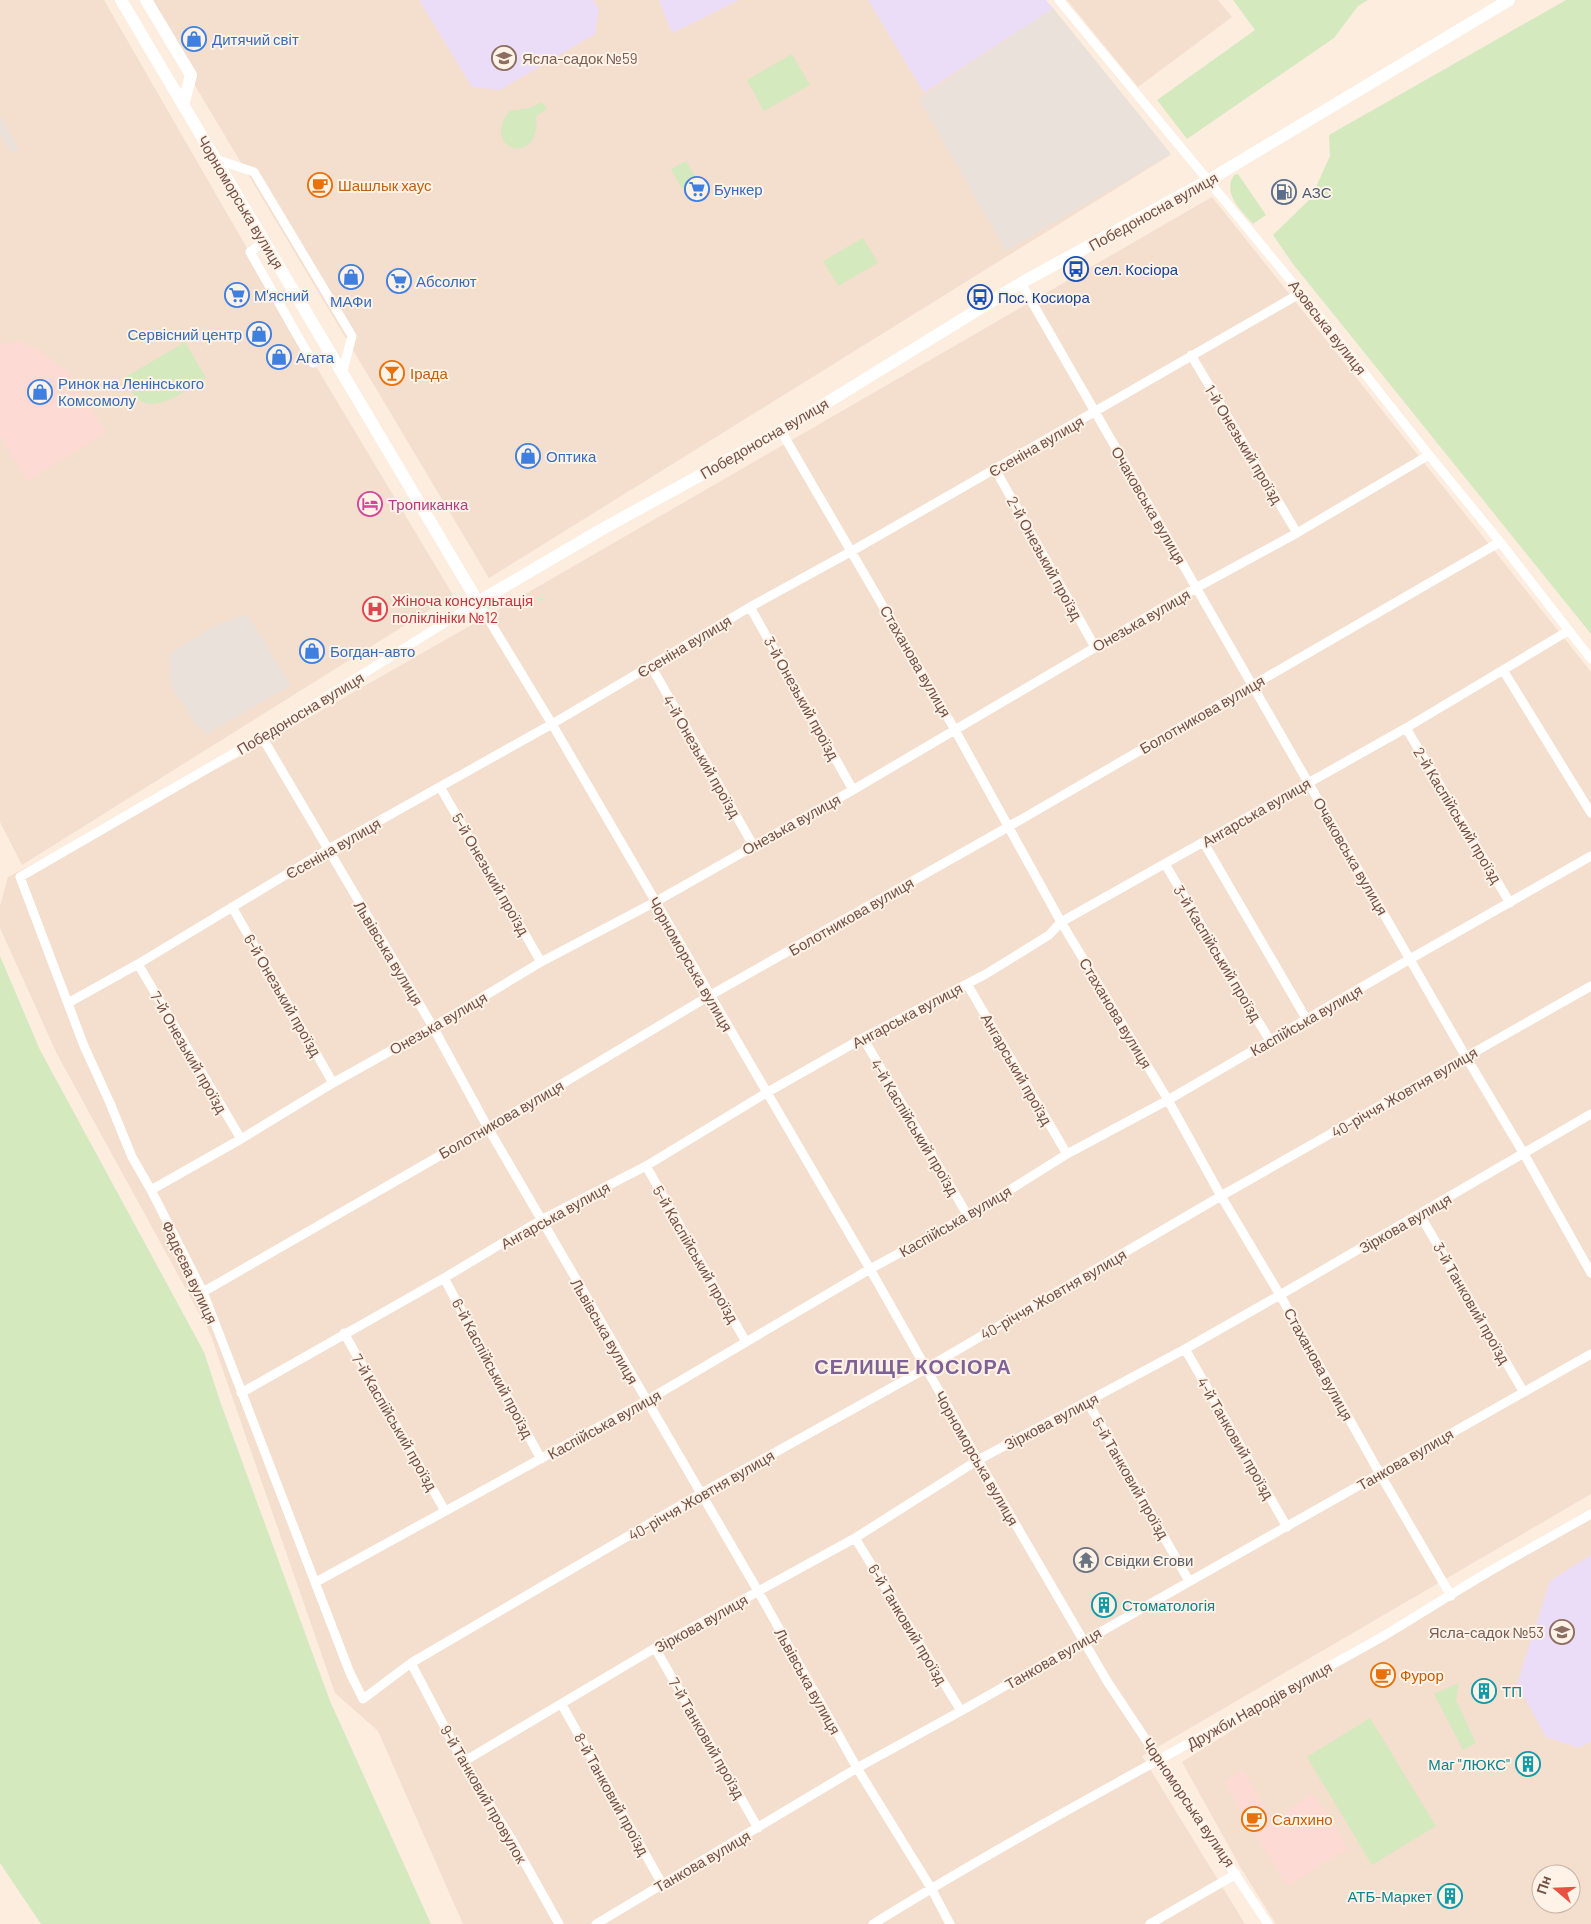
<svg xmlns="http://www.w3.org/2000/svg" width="1591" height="1924" viewBox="0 0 1591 1924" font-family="Barlow,sans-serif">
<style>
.residential{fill:#f4dece;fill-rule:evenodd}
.commercial{fill:#fddad3}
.industrial{fill:#eae1db}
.education{fill:#ebddf8}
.green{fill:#d5e9be}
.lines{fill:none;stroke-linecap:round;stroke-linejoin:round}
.street{stroke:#fff;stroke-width:9}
.secondary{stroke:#fff;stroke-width:12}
.labels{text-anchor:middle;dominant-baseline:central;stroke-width:4;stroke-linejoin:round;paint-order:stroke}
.shop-label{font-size:15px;fill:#366cbe;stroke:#fff2e6;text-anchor:start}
.education-label{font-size:15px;fill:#785e54;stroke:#fff2e6;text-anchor:start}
.food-label{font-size:15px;fill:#c56008;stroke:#fff2e6;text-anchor:start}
.service-label{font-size:15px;fill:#4e5e75;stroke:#fff2e6;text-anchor:start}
.street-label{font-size:15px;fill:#735147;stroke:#fff2e6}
.transit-label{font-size:15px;fill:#164399;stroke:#fff2e6;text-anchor:start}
.hotel-label{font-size:15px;fill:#b23c85;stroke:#fff2e6;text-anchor:start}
.health-label{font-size:15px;fill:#be3a42;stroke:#fff2e6;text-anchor:start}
.worship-label{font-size:15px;fill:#5b616d;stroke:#fff2e6;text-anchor:start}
.culture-label{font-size:15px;fill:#0d838f;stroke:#fff2e6;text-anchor:start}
.district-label{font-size:20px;font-weight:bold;letter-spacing:1px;fill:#7e6296;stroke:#fff2e6}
</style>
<rect width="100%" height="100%" fill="#fceddf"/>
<path class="residential" d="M0 0H104L293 328 453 595 22 865 0 822Z
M144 0H1039L1170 155 489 578Z
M1067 0H1218L1232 17 1138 87Z
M1212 197 1591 672V1494L1142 1756 1245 1924H463L378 1731 335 1693 210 1333 57 1054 0 928V906L8 877 247 753 503 607Z
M1591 1514V1924H1276L1242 1870 1182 1762 1381 1637ZM1541 1874H1571V1904H1541Z"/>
<path class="commercial" d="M21 341 38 350 67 371 106 432 28 481 0 436V345Z
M1243 1770 1274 1822 1312 1793 1349 1848 1287 1886 1224 1782Z"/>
<path class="industrial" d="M1053 8 1171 154 1006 251 919 99Z
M0 115 19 149 11 153 0 133Z
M240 616H248L291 685 207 734 198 727 171 686 169 654 213 627Z"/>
<path class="education" d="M419 0H593L599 9 595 34 500 90 472 87Z
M659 0H739L672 33Z
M868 0H1046L1053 8 924 93Z
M1591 1555V1741L1579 1748 1546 1737 1517 1684 1550 1581Z"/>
<path class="green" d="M1233 0H1368L1358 6 1334 38 1187 139 1157 100 1255 30Z
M1566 0H1591V634L1293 264 1273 235 1311 198 1330 156 1329 135Z
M792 54 810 85 764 111 747 80Z
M542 102 547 109 536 116C543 167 479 152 509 111L529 108Z
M686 161 697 180 682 189 671 169Z
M1238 174 1266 215 1253 224C1241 210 1222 194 1234 175Z
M863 238 878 263 838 286 823 261Z
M185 342 206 378C189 388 155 416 137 398 131 393 128 384 124 378Z
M0 956 40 1050 204 1352 221 1404 330 1701 431 1924H41L0 1863Z
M1459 1683 1456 1700 1476 1743 1463 1750 1434 1694Z
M1370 1718 1436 1826 1372 1865 1307 1757Z"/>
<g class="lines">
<path class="street" d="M1059 0 1301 293 1429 455 1500 542 1591 659
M215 159 254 172 352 336 342 374
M264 242 250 252 313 363 330 353
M1021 283 1466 1057 1524 1154 1591 1273
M1191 355 1297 533
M781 431 955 730 1061 922 1168 1100 1221 1196 1280 1295 1380 1474 1451 1596
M995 469 1095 647
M750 607 853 790
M651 666 753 845
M1503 670 1591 813
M1406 728 1510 903
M262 737 433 1027 488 1128 758 1591 857 1768 931 1888 950 1924
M440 787 541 962
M1204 843 1307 1020
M1165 864 1270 1041
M232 907 333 1083
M138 964 241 1139
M967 984 1067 1154
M68 1003 138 964 327 850 552 724 750 607 852 551 1301 293
M863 1038 968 1216
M646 1166 746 1342
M151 1190 241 1139 333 1083 433 1027 541 962 655 902 853 790 1196 588 1297 533 1429 455
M1420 1215 1523 1391
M444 1278 541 1459
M203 1292 488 1128 709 996 1008 827 1500 542
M344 1333 445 1511
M1185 1349 1287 1527
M241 1393 444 1278 541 1220 646 1166 766 1093 863 1038 986 974 1049 935 1061 922 1406 728 1568 631
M1087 1401 1189 1581
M855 1538 961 1711
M316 1582 646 1401 870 1269 968 1216 1067 1154 1168 1100 1410 959 1591 856
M655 1648 758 1828
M411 1663 463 1762 512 1840 559 1924
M562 1705 662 1884
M463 1762 655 1648 855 1538 978 1460 1185 1349 1280 1295 1591 1114
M596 1924 857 1768 961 1711 1591 1354
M873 1924C1038 1822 1211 1733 1380 1638 1419 1615 1457 1590 1497 1567 1528 1549 1560 1532 1591 1514
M1150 1924 1236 1874
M1268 1924 1107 1681 978 1460 870 1269 552 724 478 602 262 737 20 877 84 1046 110 1103 132 1157 151 1190 203 1292 350 1673 363 1699 411 1663 700 1494 925 1369 1221 1196 1591 986"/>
<path class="secondary" d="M121 0 478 602 604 528 781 431 1021 283 1209 180 1509 0
M146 0 191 75 183 105"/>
</g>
<defs>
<symbol id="shop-ring" viewBox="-11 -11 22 22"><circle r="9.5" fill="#fff2e6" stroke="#3f7fe0" stroke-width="1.5"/><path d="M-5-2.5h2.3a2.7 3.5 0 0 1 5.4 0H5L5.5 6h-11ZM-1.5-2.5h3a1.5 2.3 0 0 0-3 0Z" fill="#3f7fe0"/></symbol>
<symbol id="school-ring" viewBox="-11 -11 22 22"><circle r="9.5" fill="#fff2e6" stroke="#8d6e63" stroke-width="1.5"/><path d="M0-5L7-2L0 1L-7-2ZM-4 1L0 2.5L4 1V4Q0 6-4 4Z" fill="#8d6e63"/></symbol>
<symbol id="cafe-ring" viewBox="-11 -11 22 22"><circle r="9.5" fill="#fff2e6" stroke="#e8710a" stroke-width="1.5"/><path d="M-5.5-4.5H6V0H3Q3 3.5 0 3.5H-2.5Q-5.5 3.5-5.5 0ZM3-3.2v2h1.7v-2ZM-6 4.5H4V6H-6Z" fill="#e8710a"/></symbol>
<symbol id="supermarket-ring" viewBox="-11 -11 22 22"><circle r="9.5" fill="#fff2e6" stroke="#3f7fe0" stroke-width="1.5"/><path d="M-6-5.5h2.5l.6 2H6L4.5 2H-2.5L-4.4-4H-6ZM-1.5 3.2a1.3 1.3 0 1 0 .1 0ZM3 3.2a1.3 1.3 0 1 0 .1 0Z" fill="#3f7fe0"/></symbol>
<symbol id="fuel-ring" viewBox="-11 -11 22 22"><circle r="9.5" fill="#fff2e6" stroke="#5c6f8a" stroke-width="1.5"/><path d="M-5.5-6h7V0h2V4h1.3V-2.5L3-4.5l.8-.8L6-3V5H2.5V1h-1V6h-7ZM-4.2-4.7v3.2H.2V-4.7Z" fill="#5c6f8a"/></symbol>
<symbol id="bus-ring" viewBox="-11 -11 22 22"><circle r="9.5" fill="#fff2e6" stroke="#1a4fb4" stroke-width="1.5"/><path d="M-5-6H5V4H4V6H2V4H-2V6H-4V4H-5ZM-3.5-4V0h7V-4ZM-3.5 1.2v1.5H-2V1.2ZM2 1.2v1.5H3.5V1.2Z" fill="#1a4fb4"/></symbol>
<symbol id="bar-ring" viewBox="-11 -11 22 22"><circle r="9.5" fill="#fff2e6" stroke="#e8710a" stroke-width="1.5"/><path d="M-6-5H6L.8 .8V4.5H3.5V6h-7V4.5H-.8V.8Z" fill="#e8710a"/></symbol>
<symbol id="hotel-ring" viewBox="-11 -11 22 22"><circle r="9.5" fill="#fff2e6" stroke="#d1479c" stroke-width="1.5"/><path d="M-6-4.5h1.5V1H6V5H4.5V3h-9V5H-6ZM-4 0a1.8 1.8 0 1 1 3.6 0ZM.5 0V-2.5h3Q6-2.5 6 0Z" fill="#d1479c"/></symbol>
<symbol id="hospital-ring" viewBox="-11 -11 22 22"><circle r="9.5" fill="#fff2e6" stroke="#e0444e" stroke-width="1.5"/><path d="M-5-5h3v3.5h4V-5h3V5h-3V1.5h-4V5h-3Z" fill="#e0444e"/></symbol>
<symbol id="temple-ring" viewBox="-11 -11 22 22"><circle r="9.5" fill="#fff2e6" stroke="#6b7280" stroke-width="1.5"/><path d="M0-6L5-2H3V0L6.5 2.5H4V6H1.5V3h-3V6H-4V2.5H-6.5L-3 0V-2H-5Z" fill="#6b7280"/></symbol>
<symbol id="building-ring" viewBox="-11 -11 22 22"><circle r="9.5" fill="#fff2e6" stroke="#0f9aa8" stroke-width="1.5"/><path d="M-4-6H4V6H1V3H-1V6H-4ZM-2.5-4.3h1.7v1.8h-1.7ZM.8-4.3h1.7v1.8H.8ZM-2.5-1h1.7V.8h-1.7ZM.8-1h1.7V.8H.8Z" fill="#0f9aa8"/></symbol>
</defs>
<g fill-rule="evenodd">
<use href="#shop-ring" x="180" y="25" width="28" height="28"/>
<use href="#school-ring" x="490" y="44" width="28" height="28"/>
<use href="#cafe-ring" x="306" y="171" width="28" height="28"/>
<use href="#supermarket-ring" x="683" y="175" width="28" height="28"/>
<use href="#fuel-ring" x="1270" y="178" width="28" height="28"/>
<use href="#bus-ring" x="1062" y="255" width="28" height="28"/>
<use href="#shop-ring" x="337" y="263" width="28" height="28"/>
<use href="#supermarket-ring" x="385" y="267" width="28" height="28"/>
<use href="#supermarket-ring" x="223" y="281" width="28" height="28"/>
<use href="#bus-ring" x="966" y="283" width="28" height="28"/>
<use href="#shop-ring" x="245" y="320" width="28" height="28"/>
<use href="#shop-ring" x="265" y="343" width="28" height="28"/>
<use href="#bar-ring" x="378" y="359" width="28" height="28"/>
<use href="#shop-ring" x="26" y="378" width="28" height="28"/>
<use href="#shop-ring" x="514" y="442" width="28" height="28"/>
<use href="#hotel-ring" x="356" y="490" width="28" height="28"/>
<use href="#hospital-ring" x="361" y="595" width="28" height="28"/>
<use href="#shop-ring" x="298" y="637" width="28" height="28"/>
<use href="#temple-ring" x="1072" y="1546" width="28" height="28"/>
<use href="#building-ring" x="1090" y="1591" width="28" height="28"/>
<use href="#school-ring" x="1548" y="1618" width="28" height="28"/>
<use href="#cafe-ring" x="1369" y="1661" width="28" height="28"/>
<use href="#building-ring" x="1470" y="1677" width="28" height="28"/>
<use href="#building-ring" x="1514" y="1750" width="28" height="28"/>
<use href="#cafe-ring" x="1240" y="1805" width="28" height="28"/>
<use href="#building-ring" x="1436" y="1882" width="28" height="28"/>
</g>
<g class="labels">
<g class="shop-label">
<text x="212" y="39">Дитячий світ</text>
<text x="714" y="189">Бункер</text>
<text x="416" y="281">Абсолют</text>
<text x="254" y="295">М'ясний</text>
<text x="351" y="301" text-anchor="middle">МАФи</text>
<text x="242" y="334" text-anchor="end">Сервісний центр</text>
<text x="296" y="357">Агата</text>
<text x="58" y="383">Ринок на Ленінського<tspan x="58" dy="17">Комсомолу</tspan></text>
<text x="546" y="456">Оптика</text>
<text x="330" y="651">Богдан-авто</text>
</g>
<g class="education-label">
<text x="522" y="58">Ясла-садок №59</text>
<text x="1544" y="1632" text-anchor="end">Ясла-садок №53</text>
</g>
<g class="food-label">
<text x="338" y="185">Шашлык хаус</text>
<text x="410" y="373">Ірада</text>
<text x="1400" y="1675">Фурор</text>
<text x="1272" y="1819">Салхино</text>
</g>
<g class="service-label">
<text x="1302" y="192">АЗС</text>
</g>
<g class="street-label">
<text transform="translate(241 202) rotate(59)">Чорноморська вулиця</text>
<text transform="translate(1153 211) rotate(-29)">Победоносна вулиця</text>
<text transform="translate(1328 327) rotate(52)">Азовська вулиця</text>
<text transform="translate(764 438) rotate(-30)">Победоносна вулиця</text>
<text transform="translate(1244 444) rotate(59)">1-й Онезький проїзд</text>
<text transform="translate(1036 446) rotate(-30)">Єсеніна вулиця</text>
<text transform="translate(1149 505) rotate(60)">Очаковська вулиця</text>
<text transform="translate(1045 558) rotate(61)">2-й Онезький проїзд</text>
<text transform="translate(1141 620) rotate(-30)">Онезька вулиця</text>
<text transform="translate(684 646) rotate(-31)">Єсеніна вулиця</text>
<text transform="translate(916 661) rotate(60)">Стаханова вулиця</text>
<text transform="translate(802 698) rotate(61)">3-й Онезький проїзд</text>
<text transform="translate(300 713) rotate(-31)">Победоносна вулиця</text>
<text transform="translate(1202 714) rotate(-30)">Болотникова вулиця</text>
<text transform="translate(702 756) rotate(60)">4-й Онезький проїзд</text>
<text transform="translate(1256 812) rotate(-30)">Ангарська вулиця</text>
<text transform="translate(1458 815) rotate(59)">2-й Каспійський проїзд</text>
<text transform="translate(791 824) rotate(-29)">Онезька вулиця</text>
<text transform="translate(333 848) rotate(-30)">Єсеніна вулиця</text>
<text transform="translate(1351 856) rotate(60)">Очаковська вулиця</text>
<text transform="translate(491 874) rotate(60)">5-й Онезький проїзд</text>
<text transform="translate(851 916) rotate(-30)">Болотникова вулиця</text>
<text transform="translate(389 953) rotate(59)">Львівська вулиця</text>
<text transform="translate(1218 953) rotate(59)">3-й Каспійський проїзд</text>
<text transform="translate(691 964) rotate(60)">Чорноморська вулиця</text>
<text transform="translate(283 995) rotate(60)">6-й Онезький проїзд</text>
<text transform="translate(1116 1013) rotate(59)">Стаханова вулиця</text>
<text transform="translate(907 1015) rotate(-28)">Ангарська вулиця</text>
<text transform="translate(1306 1020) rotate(-30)">Каспійська вулиця</text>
<text transform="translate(438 1023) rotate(-30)">Онезька вулиця</text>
<text transform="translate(189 1052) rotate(60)">7-й Онезький проїзд</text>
<text transform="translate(1017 1069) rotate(60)">Ангарський проїзд</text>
<text transform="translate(1404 1092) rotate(-30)">40-річчя Жовтня вулиця</text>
<text transform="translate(501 1119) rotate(-30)">Болотникова вулиця</text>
<text transform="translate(915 1127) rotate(59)">4-й Каспійський проїзд</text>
<text transform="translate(555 1215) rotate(-29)">Ангарська вулиця</text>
<text transform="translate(955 1221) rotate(-30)">Каспійська вулиця</text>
<text transform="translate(1405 1223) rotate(-30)">Зіркова вулиця</text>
<text transform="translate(696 1254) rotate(60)">5-й Каспійський проїзд</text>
<text transform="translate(190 1272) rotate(65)">Фадєєва вулиця</text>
<text transform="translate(1053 1294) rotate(-30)">40-річчя Жовтня вулиця</text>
<text transform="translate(1472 1303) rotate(60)">3-й Танковий проїзд</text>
<text transform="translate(605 1331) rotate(60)">Львівська вулиця</text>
<text transform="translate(1319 1364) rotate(61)">Стаханова вулиця</text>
<text transform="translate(493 1368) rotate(62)">6-й Каспійський проїзд</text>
<text transform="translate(1051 1421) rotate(-28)">Зіркова вулиця</text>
<text transform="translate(395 1422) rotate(60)">7-й Каспійський проїзд</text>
<text transform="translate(604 1424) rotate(-29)">Каспійська вулиця</text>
<text transform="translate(1236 1438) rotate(60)">4-й Танковий проїзд</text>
<text transform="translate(977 1458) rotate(60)">Чорноморська вулиця</text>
<text transform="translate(1405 1459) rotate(-30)">Танкова вулиця</text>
<text transform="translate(1131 1478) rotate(60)">5-й Танковий проїзд</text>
<text transform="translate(701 1495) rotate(-30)">40-річчя Жовтня вулиця</text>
<text transform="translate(701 1623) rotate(-29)">Зіркова вулиця</text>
<text transform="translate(908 1624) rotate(59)">6-й Танковий проїзд</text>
<text transform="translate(1053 1658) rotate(-30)">Танкова вулиця</text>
<text transform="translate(808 1681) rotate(61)">Львівська вулиця</text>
<text transform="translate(1259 1705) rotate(-29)">Дружби Народів вулиця</text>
<text transform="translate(707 1738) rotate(60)">7-й Танковий проїзд</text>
<text transform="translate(484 1794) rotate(60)">9-й Танковий провулок</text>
<text transform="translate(612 1794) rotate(61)">8-й Танковий проїзд</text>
<text transform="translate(1189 1802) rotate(56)">Чорноморська вулиця</text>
<text transform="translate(702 1861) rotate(-30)">Танкова вулиця</text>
</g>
<g class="transit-label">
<text x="1094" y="269">сел. Косіора</text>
<text x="998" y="297">Пос. Косиора</text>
</g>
<g class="hotel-label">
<text x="388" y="504">Тропиканка</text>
</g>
<g class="health-label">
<text x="392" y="600">Жіноча консультація<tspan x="392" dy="17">поліклініки №12</tspan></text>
</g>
<g class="worship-label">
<text x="1104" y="1560">Свідки Єгови</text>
</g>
<g class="culture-label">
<text x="1122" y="1605">Стоматологія</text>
<text x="1502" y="1691">ТП</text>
<text x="1510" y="1764" text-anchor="end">Маг "ЛЮКС"</text>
<text x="1432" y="1896" text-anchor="end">АТБ-Маркет</text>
</g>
<g class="district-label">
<text x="913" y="1366">СЕЛИЩЕ КОСІОРА</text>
</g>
</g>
<g transform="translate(1556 1889) rotate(289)"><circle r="24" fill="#fff2e6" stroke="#c7b2a6"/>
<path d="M0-4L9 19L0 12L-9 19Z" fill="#e95242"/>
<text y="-8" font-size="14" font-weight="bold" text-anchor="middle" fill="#735147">Пн</text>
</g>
</svg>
